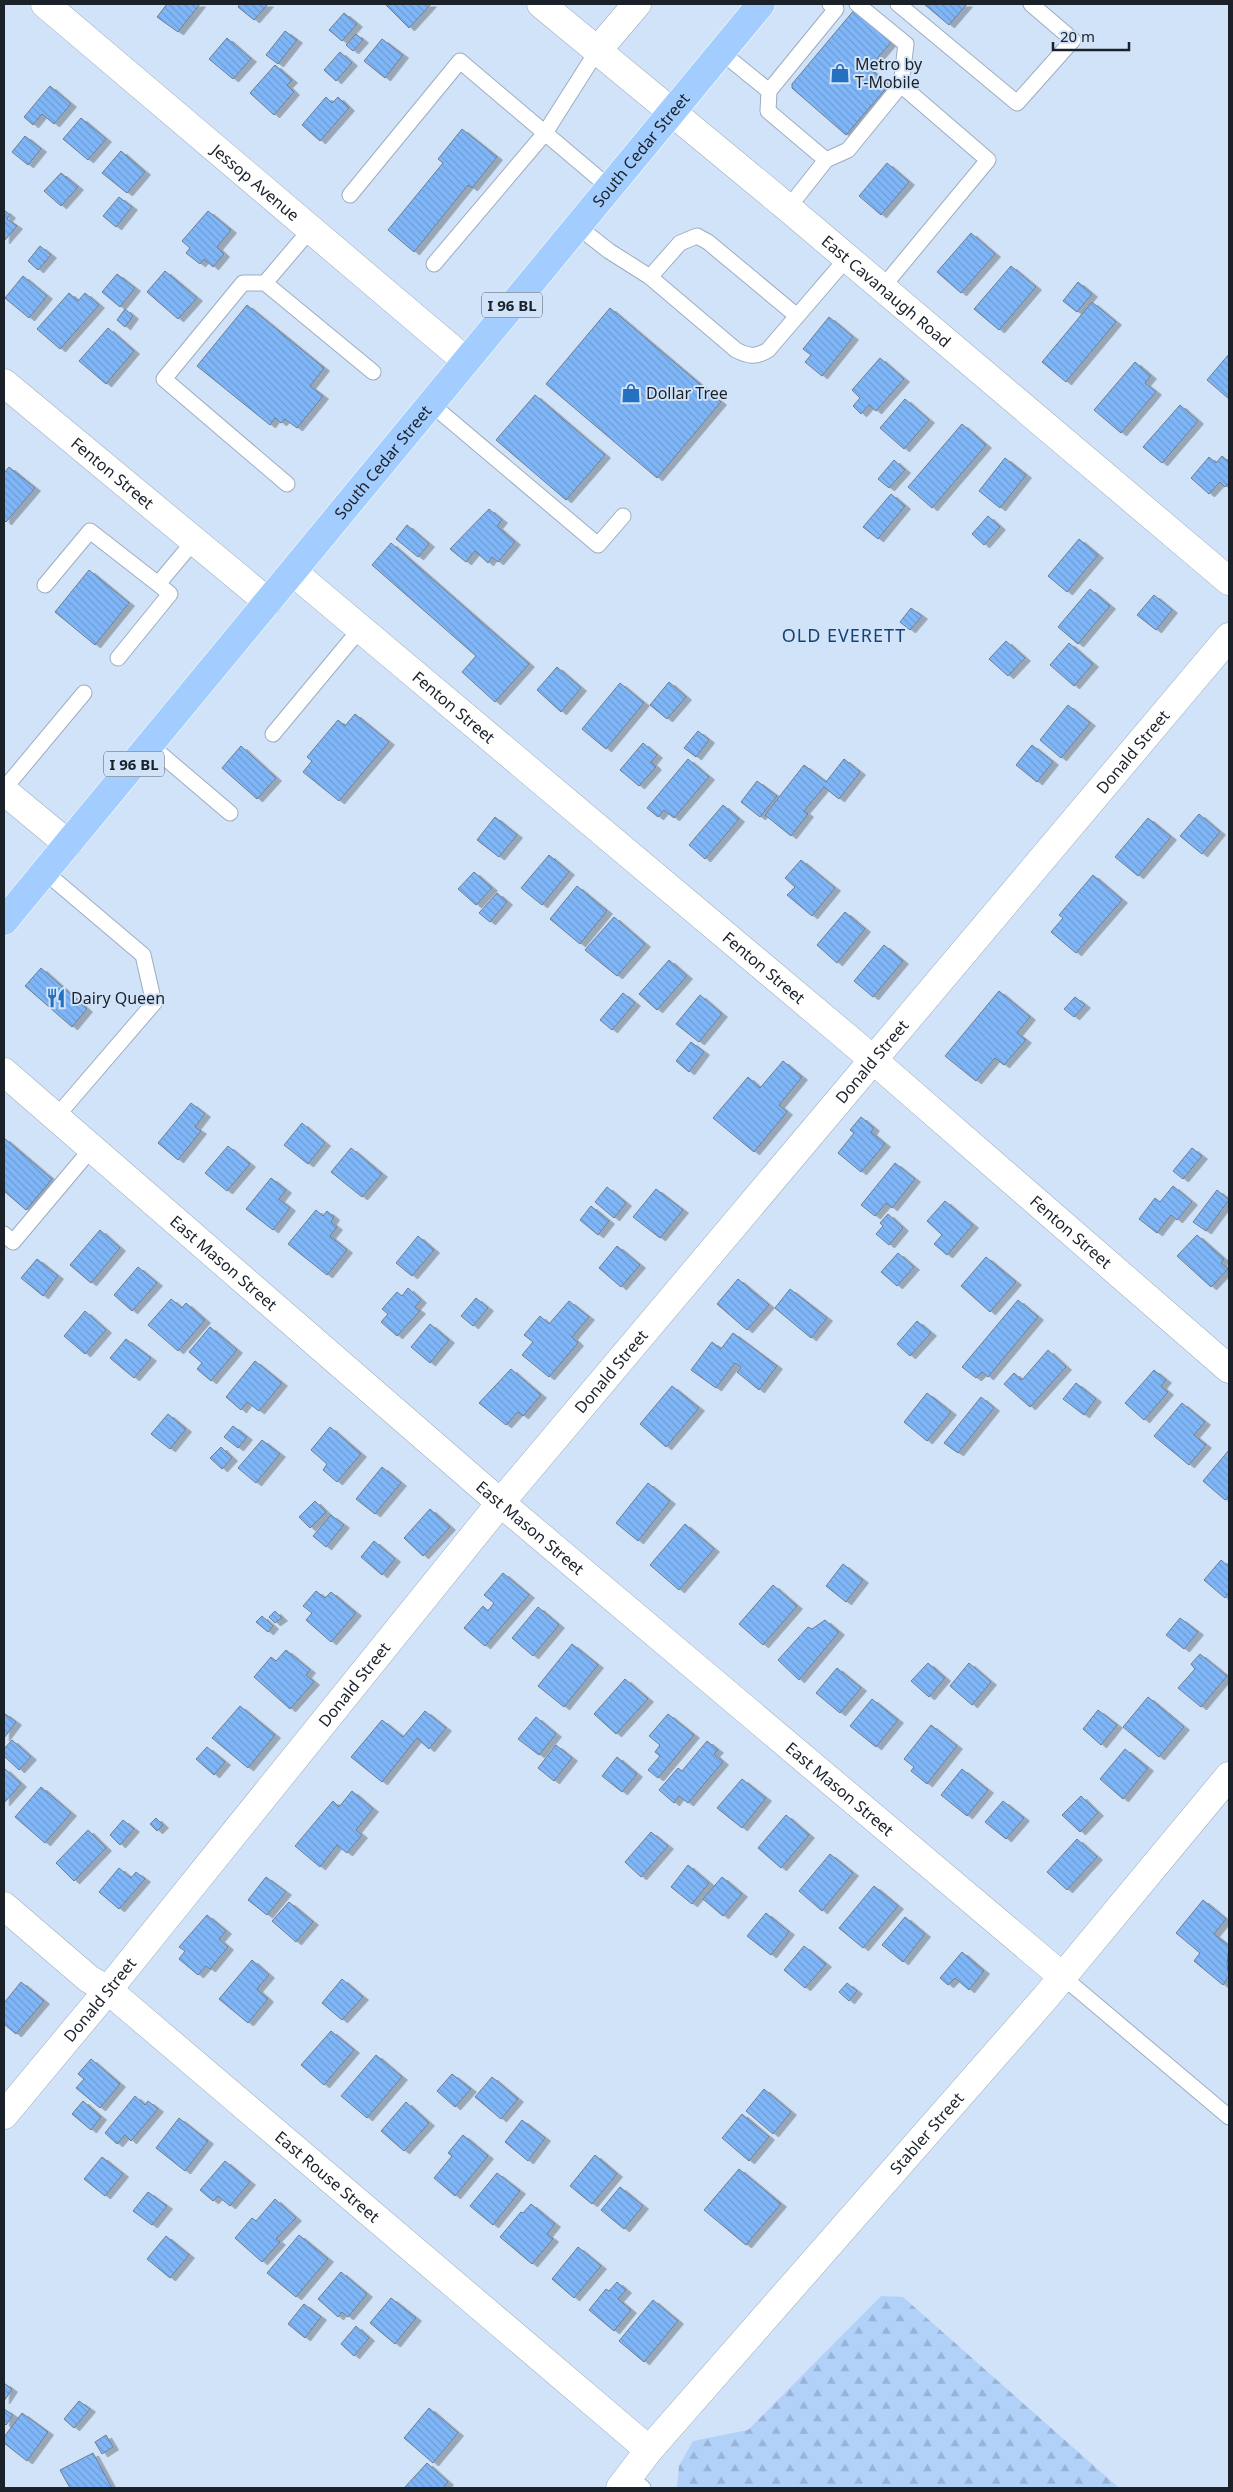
<svg xmlns="http://www.w3.org/2000/svg" width="1233" height="2492" viewBox="0 0 1233 2492" font-family="'Noto Sans',sans-serif">
<style>
.forest{fill:url(#forest-firs)}
.building{fill:url(#building-back-hatch);stroke:#6e7d90;filter:url(#shadow)}
.lines{fill:none;stroke-linecap:round;stroke-linejoin:round}
.service-casing{stroke:#9cadc1;stroke-width:17}
.minor-casing{stroke:#9cadc1;stroke-width:29}
.tertiary-casing{stroke:#9cadc1;stroke-width:29}
.primary-casing{stroke:#fff;stroke-width:29}
.service{stroke:#fff;stroke-width:15}
.minor{stroke:#fff;stroke-width:28}
.tertiary{stroke:#fff;stroke-width:28}
.primary{stroke:#a3cdfe;stroke-width:28}
.labels{text-anchor:middle;dominant-baseline:central;stroke-width:4;stroke-linejoin:round;paint-order:stroke}
.shield{fill:#d1e3f8;stroke:#525b67;stroke-width:1}
.shield-label{font-size:15px;font-weight:bold;fill:#1b2129}
.poi-label{font-size:16px;fill:#1b2129;stroke:#d1e3f8;text-anchor:start}
.street-label{font-size:16px;fill:#1b2129;stroke:#d1e3f8}
.neighbourhood-label{font-size:18px;letter-spacing:1px;fill:#144376;stroke:#d1e3f8}
</style>
<defs>
<pattern id="forest-firs" width="22" height="20" patternUnits="userSpaceOnUse" patternTransform="scale(1.25)"><rect width="22" height="20" fill="#b1d1f8"/><path d="M5 1l3.5 6h-7zM16 11l3.5 6h-7z" fill="#98b3d5"/></pattern>
<pattern id="building-back-hatch" width="6" height="6" patternUnits="userSpaceOnUse" patternTransform="scale(1.25)"><rect width="6" height="6" fill="#7fb6f8"/><path d="M-1 5l2 2M0 0l6 6M5-1l2 2" fill="none" stroke="#6d9cd5"/></pattern>
<filter id="shadow"><feDropShadow dx="5.5" dy="3" stdDeviation="0" flood-color="#0004"/></filter>
</defs>
<rect width="100%" height="100%" fill="#d1e3f8"/>
<path class="forest" d="M881 2296 903 2297 1119 2488H677L679 2466 693 2441 748 2430Z"/>
<path class="building" d="M167 4H200L178 32 157 17Z
M240 4H268L254 20 238 7Z
M385 4H431L409 28Z
M924 4H967L949 25Z
M855 9 892 41 869 68 889 85 846 135 792 88V84Z
M344 13 357 24 342 41 329 30Z
M285 31 297 40 278 64 266 55Z
M356 34 363 40 353 51 346 45Z
M227 38 251 59 233 79 209 59Z
M382 39 403 55 385 78 364 61Z
M340 52 352 63 336 81 324 70Z
M275 65 292 80 287 85 294 92 274 115 250 93Z
M50 86 71 104 54 124 42 114 33 125 24 117Z
M326 97 332 103 338 97 349 108 320 141 302 125Z
M81 118 106 139 88 160 63 139Z
M462 129 497 157 472 188 468 185 414 252 388 230 443 163 438 159Z
M25 136 41 149 28 165 12 152Z
M121 151 145 172 127 193 102 173Z
M887 163 909 182 881 215 859 196Z
M61 173 78 187 61 206 44 191Z
M119 197 132 207 116 227 103 216Z
M4 210 10 215 7 219 17 226 4 241Z
M208 211 231 230 217 247 224 254 213 267 204 259 200 264 186 253 190 248 182 241Z
M971 233 995 254 961 293 937 272Z
M40 246 51 255 38 270 28 261Z
M1011 266 1036 287 999 330 974 309Z
M165 271 197 298 178 319 147 292Z
M117 274 135 288 120 307 102 292Z
M23 276 47 296 29 318 5 298Z
M1078 282 1092 294 1077 312 1063 301Z
M69 293 78 301 85 293 99 305 60 349 37 329Z
M1092 302 1116 322 1066 382 1042 362Z
M247 305 324 368 310 386 323 396 297 428 285 419 281 423 275 418 270 425 197 366Z
M610 308 721 402 657 478 546 384Z
M125 309 133 316 125 327 117 320Z
M829 317 853 337 822 376 805 362 811 355 803 349Z
M108 328 134 351 106 384 79 361Z
M1229 354V399L1207 380Z
M880 358 904 379 876 411 869 405 861 414 853 406 860 398 852 390Z
M1135 362 1151 376 1145 383 1156 392 1121 433 1094 410Z
M535 395 605 455 566 500 496 440Z
M905 399 929 420 904 449 880 428Z
M1180 405 1198 421 1162 463 1143 447Z
M962 424 986 445 932 508 908 487Z
M1222 456 1229 462V483L1225 487 1220 482 1209 494 1191 478 1209 457 1216 463Z
M1005 458 1026 475 1000 508 979 491Z
M894 460 905 470 889 488 878 479Z
M9 467 35 488 6 522 4 520V473Z
M891 494 905 506 878 539 863 527Z
M489 509 502 520 497 526 515 542 498 562 492 557 488 563 475 551 466 562 450 549Z
M988 516 1000 527 984 545 972 534Z
M407 525 429 544 418 557 396 539Z
M1079 539 1098 555 1067 592 1048 576Z
M391 543 529 664 495 702 462 672 476 656 372 565Z
M89 570 129 603 95 645 55 612Z
M1090 589 1110 606 1078 644 1058 627Z
M1154 595 1172 610 1156 630 1137 615Z
M911 608 922 616 910 630 900 622Z
M1006 641 1025 658 1008 676 989 659Z
M1069 643 1093 664 1074 686 1050 665Z
M557 667 581 688 561 712 537 690Z
M669 682 686 697 667 719 650 705Z
M620 683 644 703 606 749 582 729Z
M1068 705 1090 723 1061 758 1040 740Z
M355 714 389 742 339 801 303 772 312 761 307 757 338 720 345 726Z
M698 731 709 740 696 757 684 748Z
M643 743 657 755 651 762 656 767 639 786 620 770Z
M1032 745 1053 762 1037 782 1016 765Z
M241 746 276 778 257 799 222 768Z
M688 759 709 777 674 818 664 810 658 817 647 808Z
M844 759 860 772 839 799 824 787 804 811 808 814 791 836 765 815 804 765 826 782Z
M757 781 777 796 760 817 741 802Z
M723 805 739 819 705 859 689 845Z
M1199 814 1220 832 1202 854 1180 836Z
M495 817 517 835 499 857 477 840Z
M1148 818 1171 837 1138 876 1115 857Z
M549 855 569 872 542 905 521 888Z
M801 860 835 888 812 916 787 895 795 887 785 878Z
M474 872 492 888 476 905 458 889Z
M1093 875 1122 900 1076 953 1051 932 1063 918 1059 915Z
M577 886 607 911 580 944 550 919Z
M497 893 507 902 490 922 479 913Z
M845 912 865 929 837 963 817 945Z
M614 917 645 944 617 976 585 950Z
M884 945 903 961 873 997 854 981Z
M669 960 687 976 657 1010 639 994Z
M41 968 87 1009 72 1027 25 986Z
M999 991 1030 1017 1017 1033 1026 1040 1004 1065 995 1058 976 1081 945 1056Z
M623 993 635 1003 612 1030 600 1020Z
M700 995 722 1014 699 1042 676 1024Z
M1075 997 1085 1005 1074 1017 1064 1009Z
M691 1042 704 1052 689 1072 676 1061Z
M783 1061 802 1077 779 1105 787 1112 754 1152 713 1118 748 1077 760 1088Z
M191 1103 205 1114 195 1127 201 1131 178 1160 158 1143Z
M861 1117 874 1128 871 1132 885 1144 861 1172 838 1153 854 1133 850 1130Z
M302 1123 325 1143 308 1164 284 1145Z
M4 1138 52 1179 26 1210 4 1191Z
M228 1146 250 1164 227 1191 205 1173Z
M351 1148 382 1174 362 1197 331 1172Z
M1192 1148 1202 1156 1183 1179 1173 1171Z
M895 1163 915 1179 892 1208 886 1203 875 1216 861 1205Z
M271 1178 286 1190 279 1199 290 1208 273 1230 246 1209Z
M1173 1186 1192 1202 1177 1220 1171 1215 1157 1233 1139 1219 1155 1198 1160 1202Z
M607 1187 626 1203 614 1218 595 1202Z
M656 1189 683 1210 660 1238 633 1217Z
M1217 1190 1229 1200 1206 1231 1193 1222Z
M945 1201 973 1225 947 1255 934 1244 942 1235 927 1221Z
M591 1206 609 1221 598 1235 580 1220Z
M316 1210 323 1216 327 1211 334 1217 331 1222 337 1227 330 1236 347 1250 327 1275 288 1244Z
M888 1214 903 1228 889 1245 876 1234 883 1226 880 1223Z
M100 1230 120 1248 91 1283 70 1265Z
M1197 1235 1224 1259 1221 1263 1228 1269 1211 1287 1177 1256Z
M418 1236 434 1250 412 1276 396 1263Z
M617 1246 640 1265 621 1287 599 1268Z
M898 1253 914 1267 897 1286 881 1272Z
M986 1257 1016 1282 990 1312 961 1286Z
M37 1259 58 1276 43 1296 21 1278Z
M138 1267 157 1283 132 1311 114 1295Z
M738 1279 769 1305 747 1330 717 1304Z
M408 1288 421 1300 415 1307 420 1311 397 1336 381 1322 388 1314 382 1309 397 1292 402 1296Z
M790 1289 827 1318 811 1338 775 1308Z
M476 1298 488 1308 473 1326 461 1316Z
M171 1299 182 1308 186 1303 205 1320 178 1351 148 1325Z
M1018 1300 1038 1317 988 1377 982 1372 976 1378 962 1367Z
M569 1301 589 1317 572 1337 578 1343 549 1377 522 1355 533 1342 524 1335 540 1316 549 1324Z
M85 1311 106 1330 85 1354 64 1336Z
M917 1321 931 1333 910 1356 897 1344Z
M430 1324 449 1340 430 1363 411 1347Z
M210 1327 237 1350 211 1381 197 1369 202 1363 189 1352Z
M733 1333 777 1366 759 1390 737 1372 741 1367 735 1363 716 1388 691 1370 712 1342 721 1349Z
M126 1339 151 1358 134 1378 110 1358Z
M1048 1350 1066 1367 1030 1407 1004 1384 1014 1373 1022 1380Z
M255 1361 282 1383 259 1411 247 1402 241 1410 226 1397Z
M511 1369 541 1395 523 1416 518 1412 506 1425 479 1403Z
M1154 1370 1166 1380 1161 1386 1168 1392 1144 1420 1125 1403Z
M1076 1383 1096 1399 1084 1415 1063 1399Z
M672 1386 699 1408 666 1447 640 1424Z
M927 1393 951 1412 927 1441 904 1422Z
M981 1397 994 1408 958 1453 944 1443Z
M1182 1403 1205 1422 1194 1435 1206 1445 1189 1465 1154 1436Z
M168 1414 186 1429 170 1449 151 1434Z
M233 1426 247 1437 238 1448 224 1437Z
M330 1427 361 1454 337 1482 323 1470 327 1464 311 1450Z
M262 1440 280 1454 256 1483 238 1468Z
M221 1447 232 1458 222 1469 210 1458Z
M1229 1450V1496L1225 1500 1203 1481Z
M382 1467 401 1483 375 1514 356 1499Z
M648 1483 670 1501 638 1541 616 1523Z
M315 1501 326 1512 310 1528 299 1517Z
M430 1509 450 1527 423 1556 404 1538Z
M331 1515 344 1525 326 1547 313 1536Z
M685 1524 714 1549 679 1590 650 1565Z
M374 1541 395 1559 382 1575 361 1557Z
M1221 1560 1229 1567V1592L1225 1598 1204 1580Z
M843 1564 863 1580 846 1602 826 1586Z
M503 1573 529 1595 485 1646 464 1628 483 1606 488 1611 494 1603 484 1595Z
M773 1585 797 1606 763 1645 739 1624Z
M316 1591 325 1598 331 1592 356 1613 331 1642 306 1620 312 1613 303 1606Z
M538 1607 559 1625 533 1656 512 1638Z
M275 1611 282 1618 275 1623 269 1617Z
M262 1616 273 1626 268 1632 256 1622Z
M1180 1618 1198 1632 1184 1649 1166 1635Z
M825 1620 839 1632 799 1680 778 1660 808 1627 812 1629Z
M572 1644 598 1665 564 1707 538 1686Z
M286 1650 310 1670 306 1675 314 1682 290 1709 254 1677 271 1657 276 1661Z
M1200 1654 1227 1676 1201 1707 1178 1688 1195 1669 1191 1664Z
M928 1663 945 1678 929 1697 911 1681Z
M969 1663 991 1682 972 1705 950 1686Z
M837 1668 861 1688 840 1713 816 1693Z
M625 1679 648 1699 616 1734 594 1714Z
M1148 1697 1184 1727 1159 1757 1123 1727Z
M872 1699 898 1720 876 1747 850 1726Z
M240 1706 275 1735 248 1768 212 1738Z
M1098 1710 1117 1725 1101 1745 1083 1729Z
M425 1711 446 1728 429 1749 417 1738 382 1782 351 1757 382 1720 403 1737Z
M4 1713 16 1722 4 1738Z
M668 1714 694 1735 658 1778 648 1770 660 1756 655 1752 660 1745 649 1736Z
M536 1717 556 1734 539 1755 518 1739Z
M931 1725 957 1746 927 1784 911 1771 914 1767 904 1759Z
M12 1740 31 1757 19 1770 4 1756V1749Z
M707 1741 718 1750 714 1754 723 1762 688 1803 679 1796 674 1803 659 1790 678 1768 682 1771Z
M556 1745 572 1758 554 1781 538 1768Z
M207 1747 225 1762 214 1775 196 1759Z
M1125 1749 1148 1768 1123 1799 1100 1779Z
M617 1757 637 1774 622 1792 602 1776Z
M4 1768 21 1784 4 1803Z
M962 1769 988 1790 967 1816 941 1795Z
M742 1779 766 1798 742 1828 717 1808Z
M41 1787 71 1813 45 1843 15 1817Z
M352 1791 373 1809 356 1830 362 1835 347 1853 337 1845 320 1867 295 1846 333 1801 339 1807Z
M1081 1796 1098 1813 1080 1832 1062 1815Z
M1003 1801 1024 1818 1006 1839 985 1822Z
M786 1815 809 1835 781 1868 758 1848Z
M156 1818 163 1825 157 1831 150 1824Z
M123 1820 134 1829 120 1845 110 1835Z
M88 1830 106 1848 74 1881 56 1863Z
M651 1832 668 1846 641 1877 625 1862Z
M1077 1839 1097 1857 1067 1890 1047 1872Z
M830 1854 853 1873 822 1911 799 1891Z
M688 1865 709 1883 692 1904 671 1887Z
M119 1868 131 1878 136 1872 145 1879 119 1909 99 1892Z
M266 1877 286 1892 267 1915 248 1900Z
M722 1877 742 1894 723 1916 703 1899Z
M874 1886 898 1906 863 1948 839 1928Z
M1203 1900 1226 1919 1214 1934 1229 1946 1227 1965 1229 1976 1223 1985 1194 1961 1200 1953 1176 1933Z
M289 1902 313 1922 296 1942 272 1921Z
M766 1913 789 1932 771 1955 747 1936Z
M207 1915 226 1931 219 1939 228 1947 210 1969 206 1966 198 1975 179 1959 185 1951 179 1947Z
M905 1917 925 1934 903 1962 882 1945Z
M804 1946 826 1964 805 1988 784 1970Z
M962 1952 984 1971 969 1990 955 1978 948 1985 940 1978Z
M252 1960 269 1975 257 1989 268 1999 248 2023 219 1999Z
M342 1979 363 1997 342 2020 322 2003Z
M21 1982 44 2001 16 2034 4 2024V2003Z
M847 1983 857 1991 849 2001 839 1992Z
M331 2031 354 2050 324 2085 301 2065Z
M376 2055 402 2077 367 2118 341 2096Z
M91 2059 120 2084 100 2108 76 2088 84 2079 78 2074Z
M452 2074 471 2089 455 2107 437 2091Z
M492 2077 518 2099 501 2119 475 2097Z
M764 2089 791 2112 773 2134 746 2111Z
M135 2096 145 2105 148 2101 158 2109 131 2141 125 2135 117 2144 105 2133Z
M83 2101 101 2117 91 2130 72 2114Z
M406 2102 429 2123 404 2151 381 2131Z
M742 2114 769 2137 749 2161 722 2138Z
M179 2118 208 2141 185 2171 156 2148Z
M522 2120 545 2138 528 2161 505 2142Z
M463 2135 488 2156 455 2196 434 2178 452 2156 448 2153Z
M595 2155 617 2174 592 2204 570 2186Z
M102 2157 123 2174 105 2196 84 2179Z
M225 2161 250 2182 230 2206 218 2196 213 2201 200 2190Z
M739 2169 781 2204 746 2245 704 2210Z
M497 2173 520 2191 493 2225 470 2206Z
M620 2187 643 2206 624 2229 601 2210Z
M148 2192 167 2206 152 2225 133 2211Z
M275 2199 296 2218 276 2239 280 2242 262 2262 235 2238 252 2218 256 2221Z
M531 2204 555 2224 547 2234 553 2239 532 2264 500 2237 521 2212 523 2213Z
M299 2235 328 2259 296 2297 267 2273Z
M166 2236 189 2255 170 2278 147 2259Z
M578 2247 601 2266 574 2298 552 2279Z
M341 2272 367 2294 348 2317 342 2312 338 2317 318 2299Z
M617 2282 626 2290 618 2299 631 2310 614 2331 589 2310 606 2289 609 2291Z
M391 2298 416 2318 395 2344 370 2323Z
M653 2300 678 2321 644 2362 619 2341Z
M304 2304 321 2317 305 2338 288 2324Z
M356 2326 369 2338 354 2356 341 2344Z
M4 2383 12 2389 4 2401Z
M79 2401 90 2409 74 2428 64 2419Z
M429 2408 458 2433 433 2463 404 2438Z
M4 2409 13 2415 6 2425 4 2423Z
M22 2413 48 2432 27 2461 4 2443V2437Z
M106 2435 113 2447 102 2454 95 2442Z
M93 2453 112 2488H70L60 2470Z
M427 2463 448 2482 443 2488H407L405 2487Z"/>
<g class="lines">
<defs>
<path id="service" d="M857 4 906 44 901 85
M898 4 1017 103 1073 40 1031 4
M597 51 545 133 610 188
M721 52 769 91 836 9 830 4
M769 91 768 111 826 160
M350 195 460 61 545 133 434 264
M788 208 826 160 848 150 901 85 988 160 882 288
M577 226 609 251 650 277 736 350C748 356 755 358 768 350L847 258
M650 277 680 243 697 236 708 242 797 316
M265 283 373 372
M431 404 598 545 623 516
M287 484 164 379 243 283H265L310 230
M45 585 90 531 158 584
M118 658 170 594 158 584 194 541
M273 734 361 628
M150 745 230 813
M4 789 84 693
M45 872 143 955 154 1003 56 1117
M4 1234 13 1242 92 1148
M1063 1977 1229 2117
M630 2477 643 2488"/>
<g id="minor">
<path id="s1" d="M45 4 466 361"/>
<path d="M597 51 637 4"/>
<path id="s2" d="M4 383 268 602"/>
<path id="s3" d="M293 572 856 1045 1229 1369"/>
<path d="M4 791 68 844"/>
<path id="s4" d="M4 1072 489 1493 1063 1977"/>
<path id="s5" d="M4 1906 89 1979 108 1990 649 2450"/>
<path id="s6" d="M4 2115 108 1990 501 1502 1229 637"/>
<path id="s7" d="M620 2488 649 2450 1045 1998 1229 1776"/>
</g>
<g id="tertiary">
<path id="s8" d="M541 4 788 208 1229 581"/>
</g>
<g id="primary">
<path id="s9" d="M4 921 761 4"/>
</g>
</defs>
<use href="#service" class="service-casing"/>
<use href="#minor" class="minor-casing"/>
<use href="#tertiary" class="tertiary-casing"/>
<use href="#primary" class="primary-casing"/>
<use href="#service" class="service"/>
<use href="#minor" class="minor"/>
<use href="#tertiary" class="tertiary"/>
<use href="#primary" class="primary"/>
</g>
<defs>
<symbol id="shop-bare" viewBox="-9 -9 18 18"><path d="M-5-2.5h2.3a2.7 3.5 0 0 1 5.4 0H5L5.5 6h-11ZM-1.5-2.5h3a1.5 2.3 0 0 0-3 0Z" fill="#2670c0" stroke="#d1e3f8" stroke-width="2.5" paint-order="stroke"/></symbol>
<symbol id="restaurant-bare" viewBox="-9 -9 18 18"><path d="M-5-6h1v4h1v-4h1v4h1v-4h1v5L-1.5 .5V6h-2V.5L-5-1ZM5-6V6H3V1.5H1.5Q1.5-4 5-6Z" fill="#2670c0" stroke="#d1e3f8" stroke-width="2.5" paint-order="stroke"/></symbol>
</defs>
<g fill-rule="evenodd">
<use href="#shop-bare" x="826" y="59" width="28" height="28"/>
<use href="#shop-bare" x="617" y="379" width="28" height="28"/>
<use href="#restaurant-bare" x="42" y="984" width="28" height="28"/>
</g>
<g class="labels">
<g class="shield">
<rect x="482" y="292.5" width="60" height="25" rx="4"/>
<rect x="104" y="751.5" width="60" height="25" rx="4"/>
</g>
<g class="shield-label">
<text x="512" y="305">I 96 BL</text>
<text x="134" y="764">I 96 BL</text>
</g>
<g class="poi-label">
<text x="855" y="64">Metro by<tspan x="855" dy="18">T-Mobile</tspan></text>
<text x="646" y="393">Dollar Tree</text>
<text x="71" y="998">Dairy Queen</text>
</g>
<g class="street-label">
<text stroke="none"><textPath href="#s9" startOffset="1000">South Cedar Street</textPath></text>
<text stroke="none"><textPath href="#s1" startOffset="276">Jessop Avenue</textPath></text>
<text stroke="none"><textPath href="#s8" startOffset="449">East Cavanaugh Road</textPath></text>
<text stroke="none"><textPath href="#s9" startOffset="595">South Cedar Street</textPath></text>
<text stroke="none"><textPath href="#s2" startOffset="141">Fenton Street</textPath></text>
<text stroke="none"><textPath href="#s3" startOffset="210">Fenton Street</textPath></text>
<text stroke="none"><textPath href="#s6" startOffset="1770">Donald Street</textPath></text>
<text stroke="none"><textPath href="#s3" startOffset="615">Fenton Street</textPath></text>
<text stroke="none"><textPath href="#s6" startOffset="1365">Donald Street</textPath></text>
<text stroke="none"><textPath href="#s3" startOffset="1020">Fenton Street</textPath></text>
<text stroke="none"><textPath href="#s4" startOffset="291">East Mason Street</textPath></text>
<text stroke="none"><textPath href="#s6" startOffset="960">Donald Street</textPath></text>
<text stroke="none"><textPath href="#s4" startOffset="696">East Mason Street</textPath></text>
<text stroke="none"><textPath href="#s6" startOffset="555">Donald Street</textPath></text>
<text stroke="none"><textPath href="#s4" startOffset="1101">East Mason Street</textPath></text>
<text stroke="none"><textPath href="#s6" startOffset="150">Donald Street</textPath></text>
<text stroke="none"><textPath href="#s7" startOffset="469">Stabler Street</textPath></text>
<text stroke="none"><textPath href="#s5" startOffset="422">East Rouse Street</textPath></text>
</g>
<g class="neighbourhood-label">
<text x="844" y="635">OLD EVERETT</text>
</g>
</g>
<rect width="1233" height="2492" fill="none" stroke="#1b2129" stroke-width="10"/>
<path d="M1053 42v8h76v-8" fill="none" stroke="#1b2129" stroke-width="2.5"/>
<text x="1060" y="42" font-size="15" fill="#1b2129" stroke="#d1e3f8" stroke-width="4" paint-order="stroke">20 m</text>
</svg>
